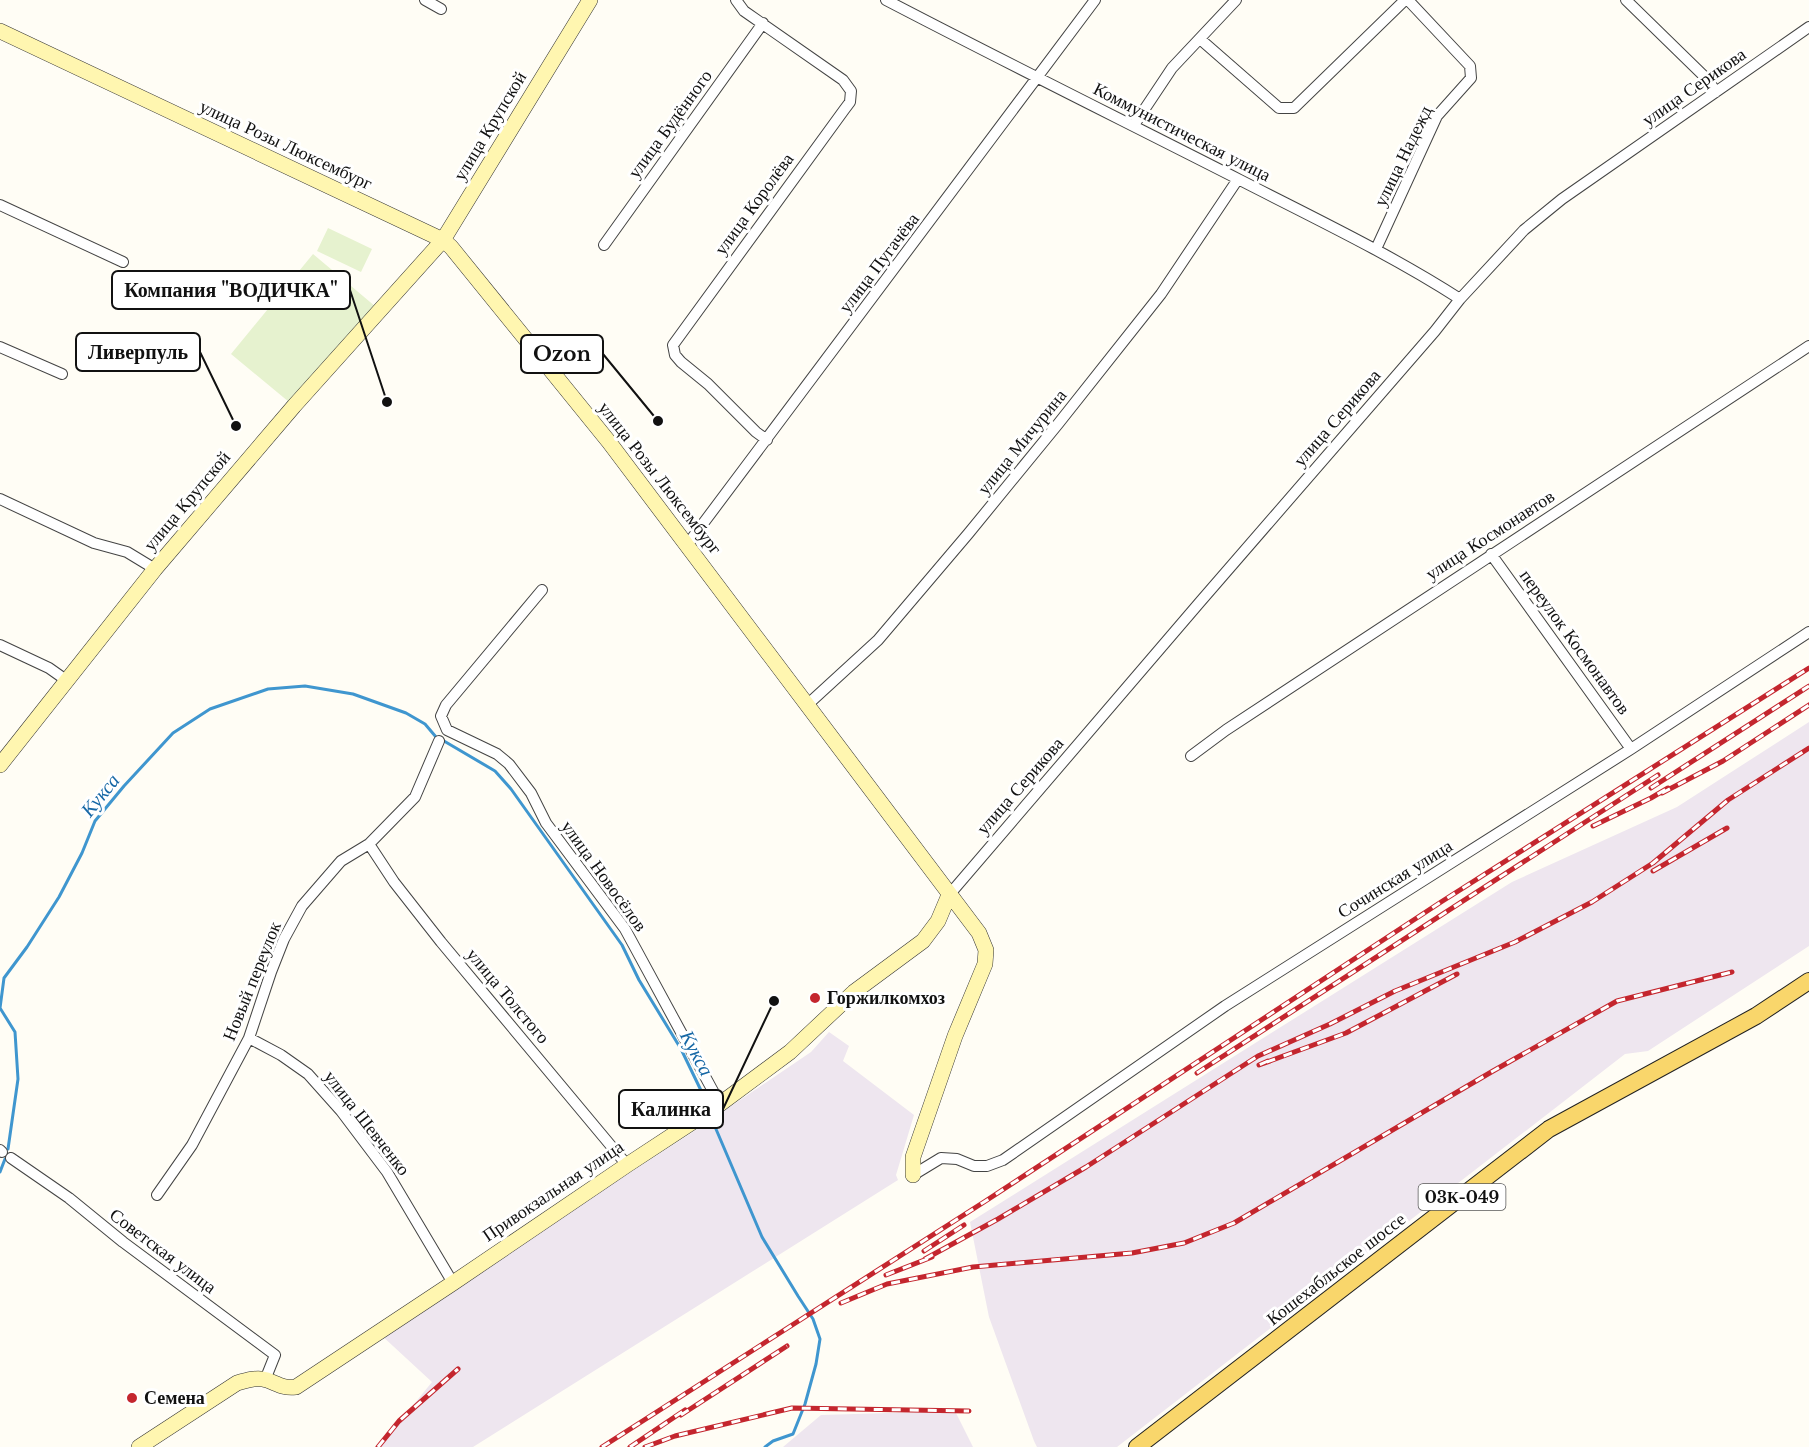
<svg xmlns="http://www.w3.org/2000/svg" width="1809" height="1447" viewBox="0 0 1809 1447" font-family="'Libre Baskerville',serif">
<style>
.industrial{fill:#eee6ef}
.pitch{fill:#e6f2cf}
.lines{fill:none;stroke-linecap:round;stroke-linejoin:round}
.stream{stroke:#3f96cf;stroke-width:3}
.street-casing{stroke:#444;stroke-width:12}
.secondary-casing{stroke:#333;stroke-width:16}
.primary-casing{stroke:#222;stroke-width:18}
.street{stroke:#fff;stroke-width:10}
.secondary{stroke:#fff6b0;stroke-width:15}
.primary{stroke:#f9d66b;stroke-width:16}
.rail-casing{stroke:#c4262e;stroke-width:5}
.rail{stroke:#fff;stroke-width:3;stroke-dasharray:9;stroke-linecap:butt}
.poi-dot{fill:#c4262e;stroke:#fff;stroke-width:2}
.labels{text-anchor:middle;dominant-baseline:central;stroke-width:6;stroke-linejoin:round;paint-order:stroke}
.shield{fill:#fff;stroke:#585858;stroke-width:1.5}
.shield-label{font-size:16px;font-weight:bold;fill:#111}
.street-label{font-size:18px;fill:#111;stroke:#fff}
.poi-label{font-size:18px;font-weight:bold;fill:#111;stroke:#fff;text-anchor:start}
.water-label{font-size:20px;font-style:italic;fill:#1768a6;stroke:#fff}
.leader{fill:none;stroke:#111;stroke-width:2}
.callout-dot{fill:#111;stroke:#fff;stroke-width:2}
.callout{fill:#fff;stroke:#111;stroke-width:2}
.callout-label{font-size:20px;text-anchor:middle;font-weight:bold;fill:#111}
</style>
<rect width="100%" height="100%" fill="#fffdf5"/>
<path class="industrial" d="M1809 722V946L1648 1051 1625 1054 1117 1447H1037L1034 1441 989 1317 970 1222 1512 882 1677 807Z
M829 1032 849 1046 843 1061 914 1115 896 1175 898 1180 473 1447H379L432 1382 380 1334 693 1132 811 1052Z
M955 1411 973 1447H783L821 1415Z"/>
<path class="pitch" d="M328 228 372 249 361 272 317 251Z
M313 254 376 307 289 402 231 354Z"/>
<g class="lines">
<path class="stream" d="M444 741 495 771 511 789 622 945 639 980 681 1049 708 1105
M710 1115 762 1237 798 1296 813 1319 820 1339 816 1364 805 1404 793 1434 773 1441 765 1447
M8 1149 18 1079 15 1032 0 1008 4 978 27 947 59 897 82 853 95 821 124 786 173 733 210 709 268 689 305 686 353 694 406 713 425 724 436 737
M0 1172 5 1159"/>
<defs>
<path id="street" d="M425 0 441 9
M736 0 744 11 843 80 851 91 850 102 844 110 673 345 675 355 681 362 708 384 756 432 767 440
M886 0C1003 61 1122 120 1240 180 1314 218 1390 254 1460 299
M1626 0 1708 80 1716 92
M1200 39 1279 108H1294L1405 0
M1134 125 1172 68 1236 0
M0 205 123 262
M604 245 763 23
M1376 249 1437 116 1471 78 1470 66 1408 0
M0 347 62 374
M0 499 94 543 127 552 155 569
M687 545 1095 0
M1491 554 1631 749
M542 590 446 705 441 716 447 730 497 754 509 764 531 793 546 823 625 929 720 1104
M0 645 49 668 66 680
M806 706 878 640 968 534 1058 424 1161 294 1238 179
M1191 756 1226 730 1809 346
M369 844 394 882 441 942 627 1165
M949 895 1200 602 1435 331 1460 299 1524 230 1562 199 1809 27
M249 1038 281 1055 308 1074 341 1111 387 1172 453 1283
M0 1150 2 1152
M11 1158 69 1198 123 1242 275 1355 265 1380
M913 1175 941 1158 957 1159 974 1166H987L1003 1160 1225 1006 1631 749 1809 632
M157 1195 192 1145 249 1038 271 972 284 939 302 906 341 861 369 844 415 797 439 741"/>
<path id="secondary" d="M0 31 443 240 451 247 609 442 979 933 986 950 985 964 955 1036 913 1157V1175
M0 765 155 569 294 406 443 240 590 0
M139 1447 237 1383C247 1380 257 1377 267 1380 280 1385 282 1388 296 1387L453 1283 627 1165 720 1104 790 1052 854 992 923 941 938 921 949 895"/>
<path id="primary" d="M1137 1447 1549 1129 1756 1016 1809 981"/>
</defs>
<use href="#street" class="street-casing"/>
<use href="#secondary" class="secondary-casing"/>
<use href="#primary" class="primary-casing"/>
<use href="#street" class="street"/>
<use href="#secondary" class="secondary"/>
<use href="#primary" class="primary"/>
<defs>
<path id="rail" d="M1651 788 1809 686
M1662 793 1723 761 1809 705
M1593 826 1651 798 1668 788
M1653 871 1727 828
M1268 1061 1259 1065 1346 1033 1457 974
M1197 1073 1658 775
M924 1251 964 1225
M925 1259 998 1219 1086 1167 1258 1056 1330 1024 1395 991 1515 942 1592 902 1653 863 1728 800 1809 748
M886 1275 932 1257
M841 1303 887 1284 973 1267 1132 1253 1184 1243 1234 1223 1493 1071 1617 1001 1732 972
M681 1415 787 1346
M378 1447 399 1421 458 1369
M602 1447 984 1202 1441 902 1809 668
M630 1447 685 1410
M645 1447 675 1436 792 1408 969 1411"/>
</defs>
<use href="#rail" class="rail-casing"/>
<use href="#rail" class="rail"/>
</g>
<g class="poi-dot">
<circle cx="815" cy="998" r="6"/>
<circle cx="132" cy="1398" r="6"/>
</g>
<g class="labels">
<rect class="shield" x="1418.5" y="1184" width="87" height="26" rx="4.5"/>
<g class="shield-label">
<text x="1462" y="1197">03К-049</text>
</g>
<g class="street-label">
<text transform="translate(1694 87) rotate(-35)">улица Серикова</text>
<text transform="translate(670 124) rotate(-54)">улица Будённого</text>
<text transform="translate(490 126) rotate(-59)">улица Крупской</text>
<text transform="translate(1182 132) rotate(27)">Коммунистическая улица</text>
<text transform="translate(286 145) rotate(25)">улица Розы Люксембург</text>
<text transform="translate(1403 156) rotate(-64)">улица Надежд</text>
<text transform="translate(754 204) rotate(-54)">улица Королёва</text>
<text transform="translate(879 263) rotate(-53)">улица Пугачёва</text>
<text transform="translate(1337 418) rotate(-49)">улица Серикова</text>
<text transform="translate(1022 442) rotate(-51)">улица Мичурина</text>
<text transform="translate(660 478) rotate(52)">улица Розы Люксембург</text>
<text transform="translate(187 501) rotate(-50)">улица Крупской</text>
<text transform="translate(1490 535) rotate(-33)">улица Космонавтов</text>
<text transform="translate(1575 642) rotate(54)">переулок Космонавтов</text>
<text transform="translate(1020 786) rotate(-49)">улица Серикова</text>
<text transform="translate(604 876) rotate(54)">улица Новосёлов</text>
<text transform="translate(1395 879) rotate(-32)">Сочинская улица</text>
<text transform="translate(252 981) rotate(-68)">Новый переулок</text>
<text transform="translate(508 996) rotate(50)">улица Толстого</text>
<text transform="translate(367 1123) rotate(52)">улица Шевченко</text>
<text transform="translate(553 1191) rotate(-34)">Привокзальная улица</text>
<text transform="translate(163 1251) rotate(37)">Советская улица</text>
<text transform="translate(1336 1269) rotate(-38)">Кошехабльское шоссе</text>
</g>
<g class="poi-label">
<text x="827" y="998">Горжилкомхоз</text>
<text x="144" y="1398">Семена</text>
</g>
<g class="water-label">
<text transform="translate(100 795) rotate(-51)">Кукса</text>
<text transform="translate(697 1053) rotate(62)">Кукса</text>
</g>
</g>
<path class="leader" d="M387 402L350 290M236 426L200 352M658 421L603 354M774 1001L723 1109"/>
<g class="callout-dot">
<circle cx="387" cy="402" r="6"/>
<circle cx="236" cy="426" r="6"/>
<circle cx="658" cy="421" r="6"/>
<circle cx="774" cy="1001" r="6"/>
</g>
<g class="callout">
<rect x="112" y="271" width="238" height="38" rx="6"/>
<rect x="76" y="333" width="124" height="38" rx="6"/>
<rect x="521" y="335" width="82" height="38" rx="6"/>
<rect x="619" y="1090" width="104" height="38" rx="6"/>
</g>
<g class="callout-label">
<text x="231" y="297">Компания "ВОДИЧКА"</text>
<text x="138" y="359">Ливерпуль</text>
<text x="562" y="361">Ozon</text>
<text x="671" y="1116">Калинка</text>
</g>
</svg>
